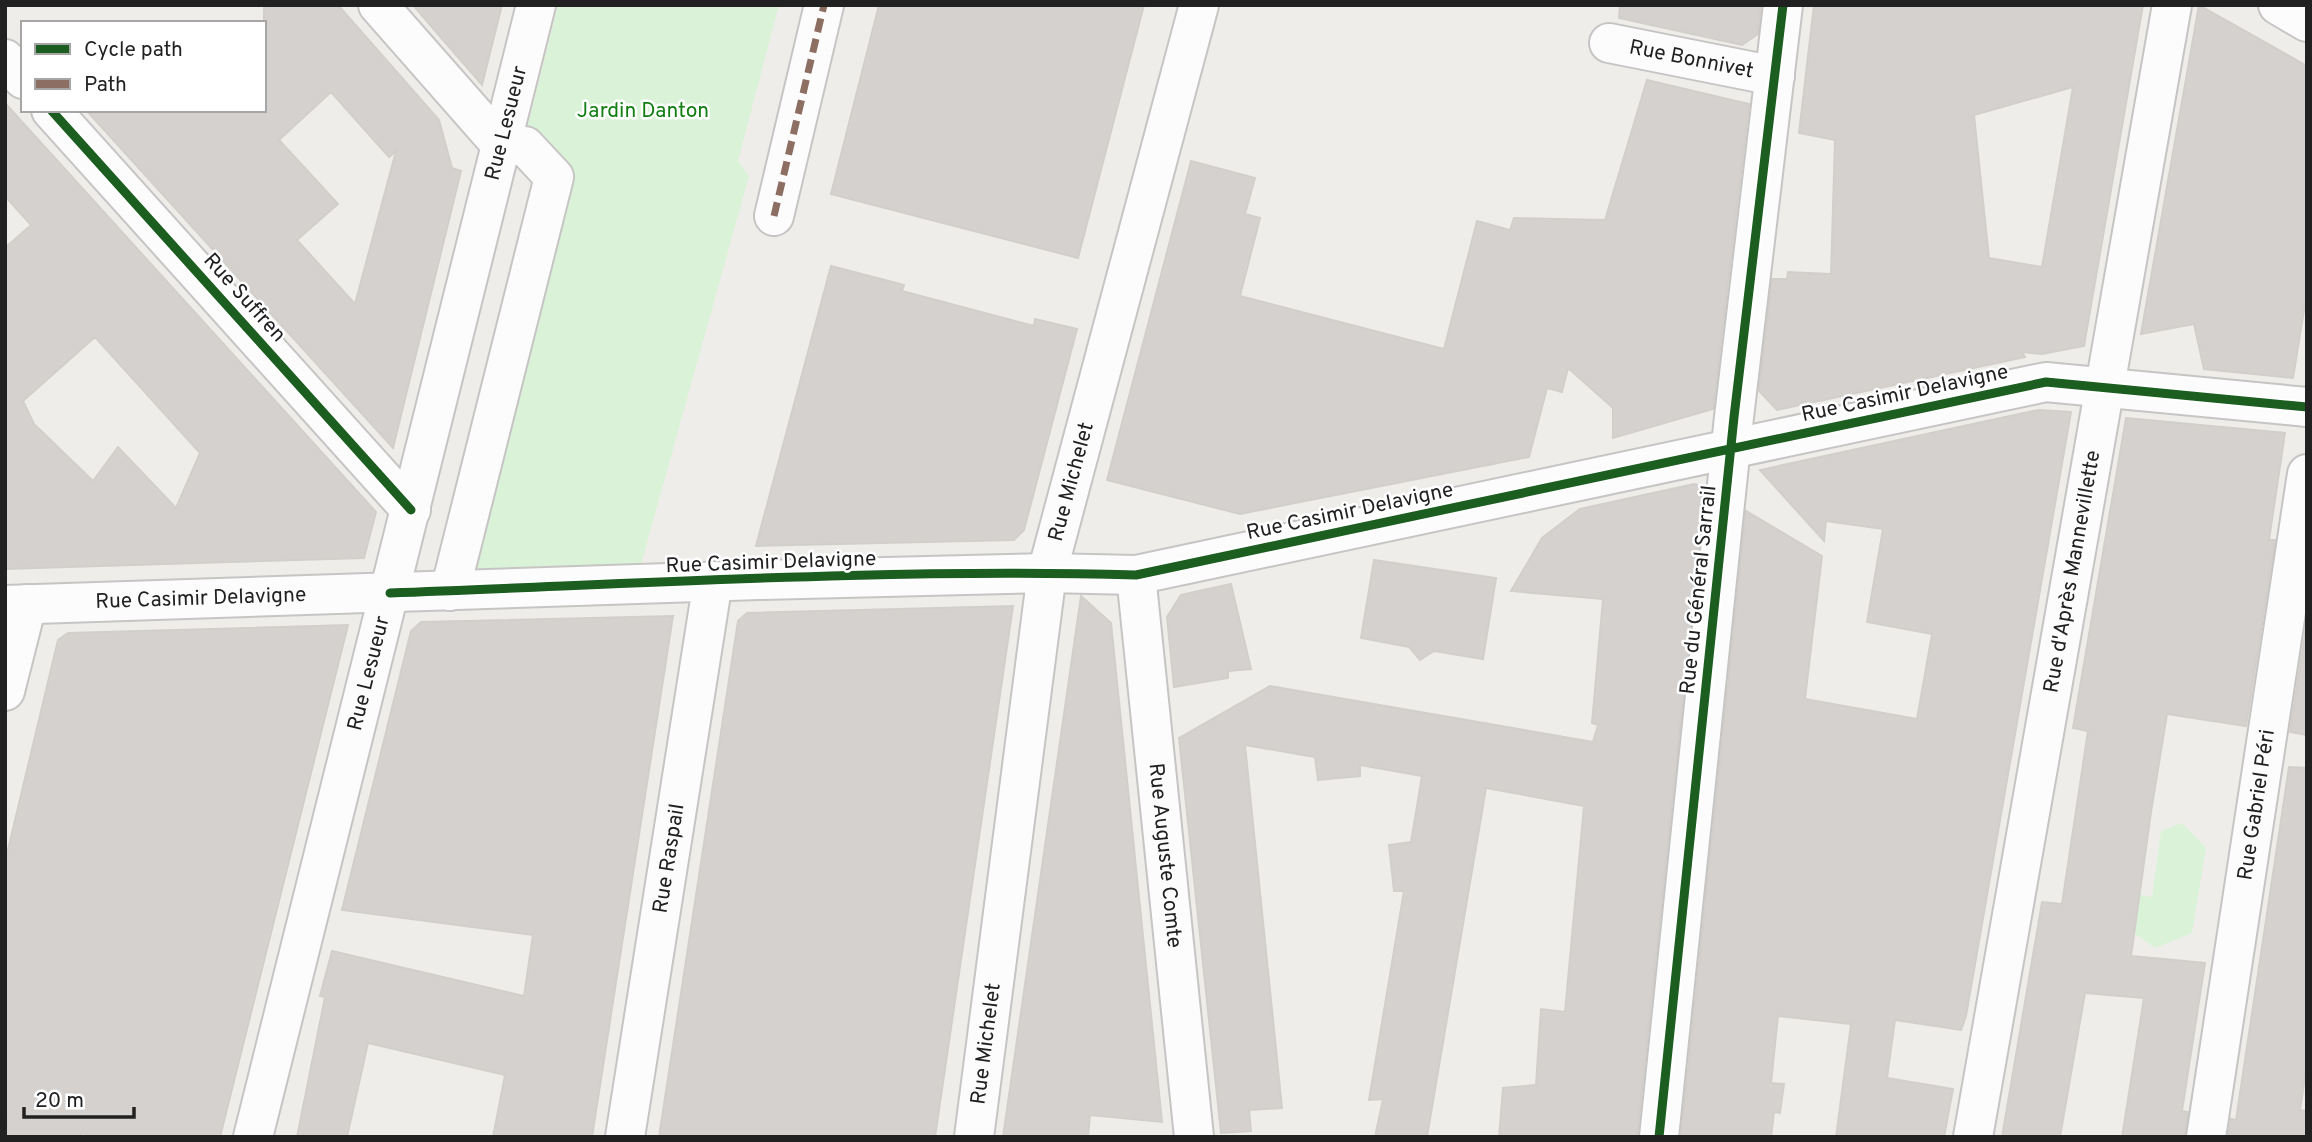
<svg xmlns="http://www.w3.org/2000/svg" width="2312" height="1142" viewBox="0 0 2312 1142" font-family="Overpass,sans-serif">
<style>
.park{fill:#daf3d8}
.building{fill:#d4d1cf;stroke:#d2cfcb;stroke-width:2;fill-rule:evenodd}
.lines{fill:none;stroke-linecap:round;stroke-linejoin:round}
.minor-casing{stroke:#c6c5c4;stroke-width:42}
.minor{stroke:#fdfcfc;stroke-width:38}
.quiet{stroke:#8d6e63;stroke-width:7;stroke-dasharray:14 7;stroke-linecap:butt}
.cycleway-casing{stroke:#fff;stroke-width:13}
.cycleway{stroke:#1b5e20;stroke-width:9}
.labels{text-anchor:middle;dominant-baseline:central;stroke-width:5;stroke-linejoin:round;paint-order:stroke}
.street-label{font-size:21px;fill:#212121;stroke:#fff}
.park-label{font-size:21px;fill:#107e12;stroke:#fff}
</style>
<rect width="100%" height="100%" fill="#efedea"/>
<path class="park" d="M558 5H779L738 161 749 176 640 568 474 574 562 175 526 132Z
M2182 823 2206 848 2192 933 2155 948 2134 933 2140 895 2152 897 2161 831Z"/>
<path class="building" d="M264 5H338L439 120 452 168 461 171 393 448 86 110H264ZM331 92 389 157 396 151 355 304 297 240 338 204 279 140Z
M413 5H502L482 85 437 33Z
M879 5H1144L1078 258 831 194Z
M1620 5H1761L1758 34 1742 45 1619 18Z
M1814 5H2143L2084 346 2042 354 2022 352 2025 357 1777 410 1759 391 1772 279H1787L1788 272 1831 274 1835 140 1799 133ZM2073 87 2042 267 1989 258 1974 115Z
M2199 5 2307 66V292L2293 378 2204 369 2194 324 2141 334Z
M1647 80 1749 104 1713 409 1613 438V408L1568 368 1562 392 1547 388 1529 457 1240 514 1107 480 1191 161 1255 178 1245 214 1260 218 1240 296 1444 349 1477 221 1510 230 1514 218 1605 220Z
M5 103 376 512 364 558 5 569V248L31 225 5 196ZM95 337 200 453 176 508 118 447 93 481 34 424 23 401Z
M831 266 904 285 902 291 1034 326 1035 319 1077 329 1024 530 1014 540 756 546Z
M2038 410 2071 412 1966 1016 1961 1030 1895 1020 1887 1078 1953 1089 1944 1137H1836L1851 1024 1778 1016 1771 1083 1784 1084 1780 1113 1774 1112 1771 1137H1681L1746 511 1822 556 1805 699 1917 719 1932 634 1867 622 1883 529 1826 521 1824 541 1760 470Z
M2126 418 2285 433 2269 540H2275L2246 726 2167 714 2151 812 2131 956 2205 963 2182 1111 2188 1112 2185 1137H2122L2144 998 2085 993 2060 1137H2002L2042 902 2062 904 2088 731 2073 728Z
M1694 484 1705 487 1637 1137H1499L1503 1088 1536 1085 1541 1009 1565 1012 1584 806 1486 788 1427 1137H1375L1383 1099 1369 1100 1404 891H1394L1389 845 1411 842 1422 776 1360 765V776L1318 780 1315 757 1245 745 1282 1108 1249 1110 1251 1131 1221 1133 1179 738 1270 686 1593 742 1598 725 1592 723 1603 599 1511 591 1542 538 1580 509Z
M1374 560 1496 578 1483 659 1434 651 1420 660 1409 647 1361 638Z
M1231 584 1251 669 1228 671V678L1174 687 1167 617 1181 595Z
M1081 596 1111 623 1162 1122 1090 1115 1088 1137H1003Z
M1013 606 935 1137H659L738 621 747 613Z
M673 616 592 1137H493L505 1075 368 1043 347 1137H297L325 997 320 996 332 951 524 996 533 935 342 910 411 631 421 622Z
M2307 621V735L2290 732Z
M348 625 220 1137H95L82 1133 80 1137H5L8 1116 5 1115V862L58 640 68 633Z
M2289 767 2307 768V1064L2300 1110 2307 1111V1137H2228L2231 1119 2236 1120Z"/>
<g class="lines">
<defs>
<g id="minor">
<path d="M378 5 502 146H525L554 177 450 591"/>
<path d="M2278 5 2307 22"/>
<path id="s1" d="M1609 43 1775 76"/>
<path d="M5 59 23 79"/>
<path d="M51 110 411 510"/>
<path d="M774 216 824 5"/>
<path id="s2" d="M1136 575 1194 1137"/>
<path id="s3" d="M5 605 759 580 1047 573 1136 575 2046 382 2307 407"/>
<path d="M5 691 27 604"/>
<path id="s4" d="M253 1137 536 5"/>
<path id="s5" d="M625 1137 713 581"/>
<path id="s6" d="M974 1137 1047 573 1199 5"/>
<path d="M1659 1137 1734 417 1783 5"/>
<path id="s7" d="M1973 1137 2172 5"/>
<path id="s8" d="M2206 1137 2307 474"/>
</g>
</defs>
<use href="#minor" class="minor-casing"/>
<use href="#minor" class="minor"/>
<path class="quiet" d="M774 216 824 5"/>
<defs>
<path id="cycleway" d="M51 110 411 510
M390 593C638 584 888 568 1136 575L2046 382 2307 407
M1659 1137 1734 417 1783 5"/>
</defs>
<use href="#cycleway" class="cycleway-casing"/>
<use href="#cycleway" class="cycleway"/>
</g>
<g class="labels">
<g class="street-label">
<text stroke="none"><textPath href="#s1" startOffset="84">Rue Bonnivet</textPath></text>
<text stroke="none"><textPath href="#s4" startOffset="1045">Rue Lesueur</textPath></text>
<text transform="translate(244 298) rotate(48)">Rue Suffren</text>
<text transform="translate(1905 394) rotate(-12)">Rue Casimir Delavigne</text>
<text stroke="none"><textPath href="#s6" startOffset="663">Rue Michelet</textPath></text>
<text transform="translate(1350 512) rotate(-12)">Rue Casimir Delavigne</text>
<text transform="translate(771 563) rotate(-2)">Rue Casimir Delavigne</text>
<text stroke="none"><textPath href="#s7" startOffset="574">Rue d'Après Mannevillette</textPath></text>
<text transform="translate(1699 590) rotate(-84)">Rue du Général Sarrail</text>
<text stroke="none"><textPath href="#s3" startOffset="196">Rue Casimir Delavigne</textPath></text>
<text stroke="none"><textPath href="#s4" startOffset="478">Rue Lesueur</textPath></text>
<text stroke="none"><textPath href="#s8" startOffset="336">Rue Gabriel Péri</textPath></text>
<text stroke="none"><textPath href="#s2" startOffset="282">Rue Auguste Comte</textPath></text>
<text stroke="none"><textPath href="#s5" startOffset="282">Rue Raspail</textPath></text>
<text stroke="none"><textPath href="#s6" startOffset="94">Rue Michelet</textPath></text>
</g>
<g class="park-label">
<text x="643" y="111">Jardin Danton</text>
</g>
</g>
<rect width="2312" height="1142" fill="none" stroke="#212121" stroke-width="14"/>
<rect x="21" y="21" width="245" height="91" fill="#ffffff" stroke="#a6a6a6" stroke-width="2"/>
<rect x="35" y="44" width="35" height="10" fill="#1b5e20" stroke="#a6a6a6" stroke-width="2"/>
<text x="84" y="56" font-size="21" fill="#212121">Cycle path</text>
<rect x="35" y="79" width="35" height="10" fill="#8d6e63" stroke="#a6a6a6" stroke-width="2"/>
<text x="84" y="91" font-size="21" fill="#212121">Path</text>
<path d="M24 1107v10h110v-10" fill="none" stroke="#212121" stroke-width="3.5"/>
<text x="35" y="1107" font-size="21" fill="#212121" stroke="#ffffff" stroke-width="5" paint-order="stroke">20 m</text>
</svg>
